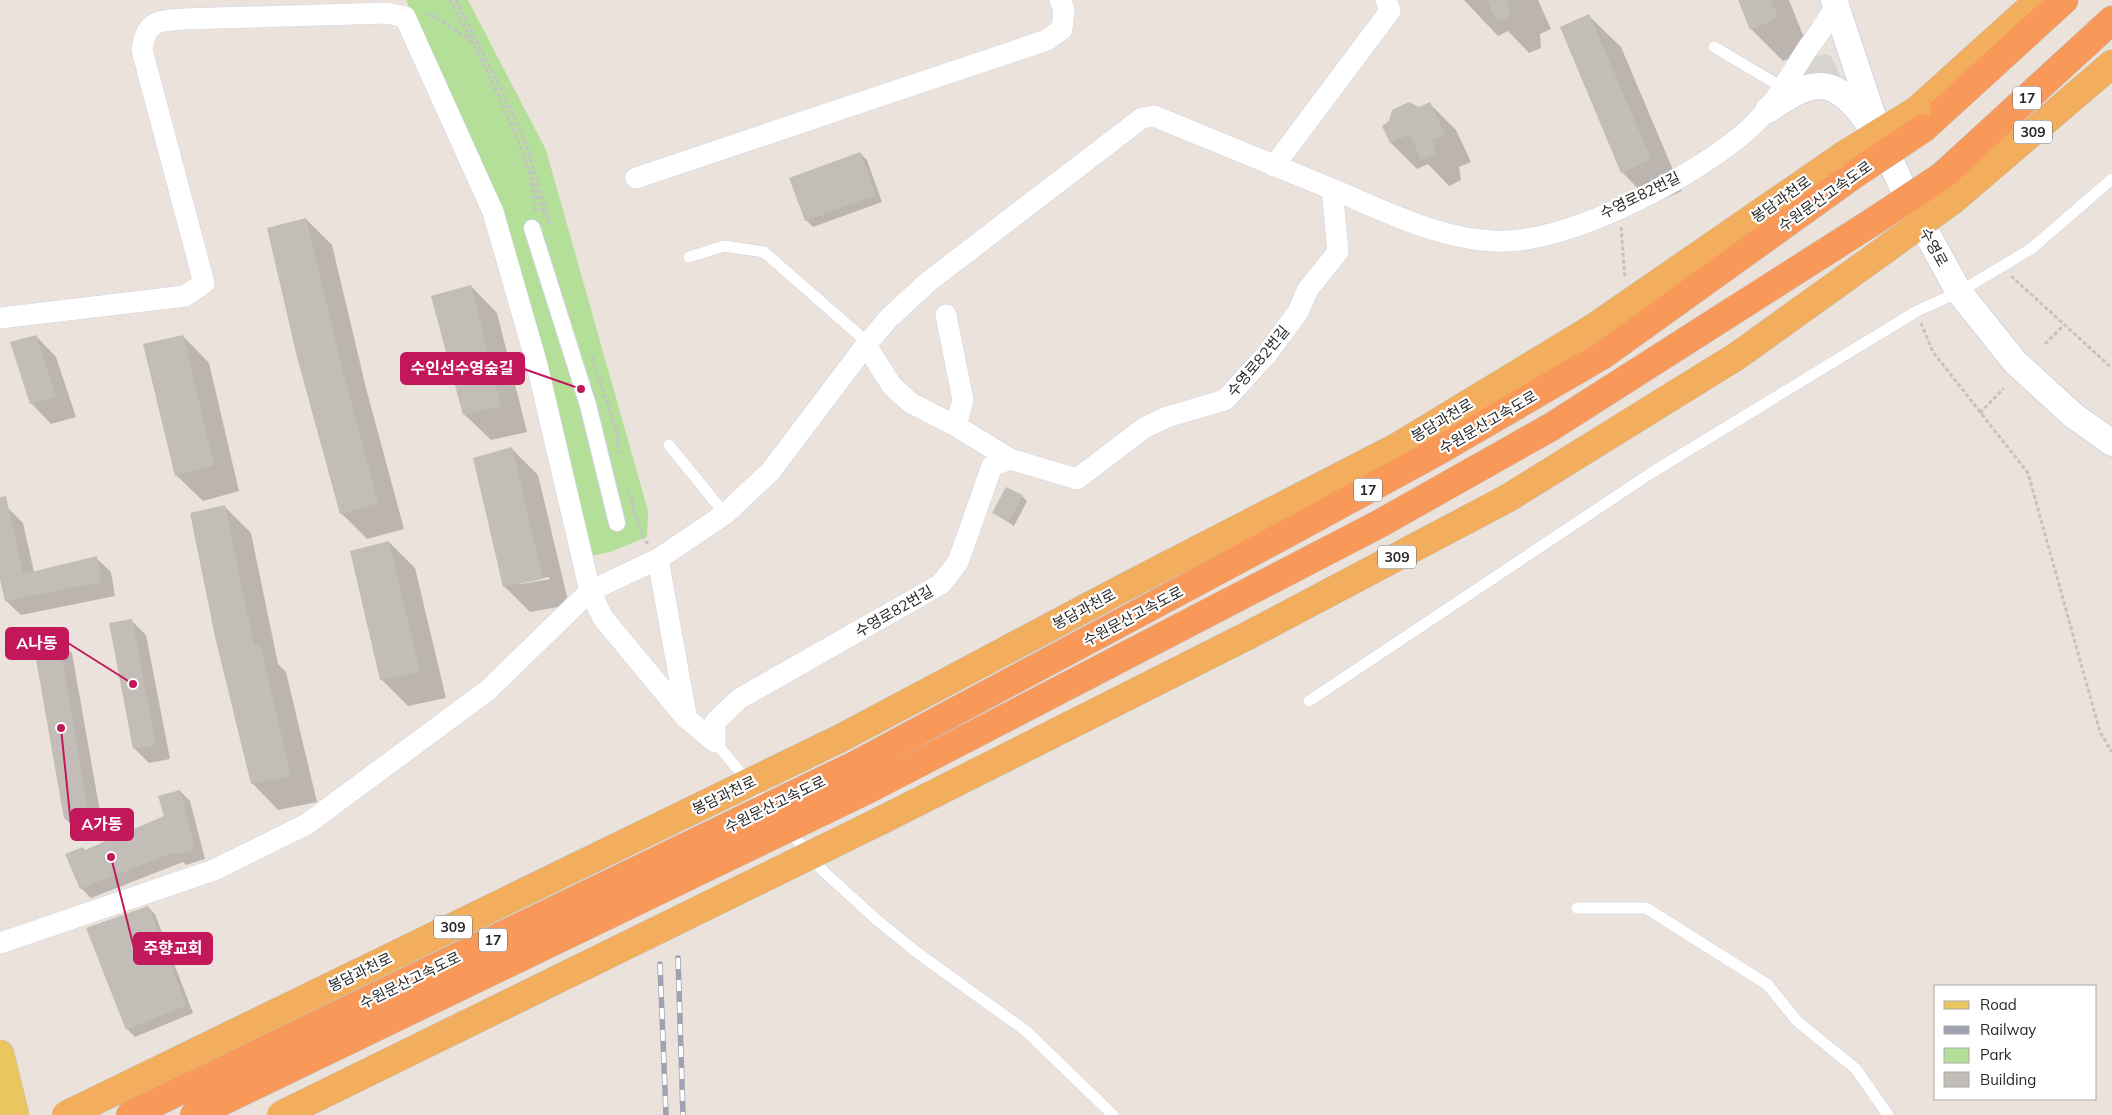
<svg xmlns="http://www.w3.org/2000/svg" width="2112" height="1115" viewBox="0 0 2112 1115" font-family="Mulish,'Noto Sans KR',sans-serif">
<style>
.green{fill:#b4df99}
.plaza{fill:#d7d3ce}
.shadow{fill:#0003;fill-rule:evenodd}
.building{fill:#c3bdb8}
.lines{fill:none;stroke-linecap:round;stroke-linejoin:round}
.service-casing{stroke:#d0d4e1;stroke-width:12}
.pedestrian-casing{stroke:#d0d4e1;stroke-width:18}
.minor-casing{stroke:#d0d4e1;stroke-width:22}
.tertiary-casing{stroke:#d0d4e1;stroke-width:28}
.primary-casing{stroke:#c3c3c3;stroke-width:29}
.trunk-casing{stroke:#c3c3c3;stroke-width:29}
.motorway-casing{stroke:#c3c3c3;stroke-width:29}
.path{stroke:#c3c3c3;stroke-width:3;stroke-dasharray:4 2.5;stroke-linecap:butt}
.service{stroke:#fff;stroke-width:11}
.pedestrian{stroke:#fff;stroke-width:16}
.minor{stroke:#fff;stroke-width:21}
.tertiary{stroke:#fff;stroke-width:26}
.primary{stroke:#ebc560;stroke-width:28}
.trunk{stroke:#f2ae5c;stroke-width:28}
.motorway{stroke:#f89859;stroke-width:28}
.rail-casing{stroke:#9ea2b3;stroke-width:5.5}
.rail{stroke:#fff;stroke-width:4;stroke-dasharray:11;stroke-linecap:butt}
.trunk-bridge-casing{stroke:#c3c3c3;stroke-width:29;stroke-linecap:butt}
.motorway-bridge-casing{stroke:#c3c3c3;stroke-width:29;stroke-linecap:butt}
.trunk-bridge{stroke:#f2ae5c;stroke-width:28}
.motorway-bridge{stroke:#f89859;stroke-width:28}
.labels{text-anchor:middle;dominant-baseline:central;stroke-width:4.5;stroke-linejoin:round;paint-order:stroke}
.shield{fill:#fff;stroke:#696969;stroke-width:1}
.shield-label{font-size:14px;font-weight:bold;fill:#292929}
.street-label{font-size:15px;fill:#292929;stroke:#fff}
.leader{fill:none;stroke:#c2185b;stroke-width:2}
.callout-dot{fill:#c2185b;stroke:#fff;stroke-width:2}
.callout{fill:#c2185b;stroke:#c2185b;stroke-width:2}
.callout-label{font-size:16px;text-anchor:middle;font-weight:bold;fill:#fff}
</style>
<rect width="100%" height="100%" fill="#ebe3db"/>
<path class="green" d="M406 0H468L546 150 648 511 647 537 610 552 589 556 518 268Z"/>
<path class="plaza" d="M1825 54 1831 56 1841 78 1816 73 1790 84 1815 57Z"/>
<path class="shadow" d="M1464 0H1538L1551 29 1540 34 1541 48 1529 53 1508 31 1498 36Z
M1739 0H1789L1809 50 1783 61 1751 29Z
M1589 16 1621 47 1682 191 1653 204 1622 172Z
M1430 104 1456 130 1471 162 1459 167 1461 180 1449 186 1428 164 1417 169 1391 143 1383 127Z
M860 153 867 160 882 202 813 227 806 220Z
M306 219 332 245 366 388 404 529 367 539 341 513Z
M471 286 497 313 527 432 491 440 464 414Z
M36 336 56 357 76 417 51 424 31 403Z
M183 336 209 363 239 491 203 501 176 475Z
M512 449 538 475 569 605 530 612 504 586ZM549 577 550 579 521 584V582Z
M1022 496 1027 501 1014 526 994 513Z
M225 507 251 533 278 664 286 672 317 802 278 810 252 783Z
M8 508 23 523 34 572 96 558 111 572 115 596 21 615 6 601 0 575V509Z
M389 542 415 568 446 698 408 706 381 679Z
M131 620 146 635 170 759 149 763 135 749Z
M57 639 72 653 103 829 80 833 65 818Z
M180 791 190 801 205 859 186 865 183 862 91 898 81 888 85 851 165 817Z
M148 907 155 914 193 1013 135 1037 127 1029 87 929Z"/>
<path class="building" d="M1487 0H1508L1510 16 1497 22Z
M1738 0H1771L1778 18 1750 30Z
M1589 14 1651 159 1621 173 1560 27Z
M1409 102 1419 107 1430 102 1445 135 1433 140 1435 154 1421 160 1410 134 1390 143 1382 126 1389 121 1392 110Z
M860 152 876 195 805 221 789 178Z
M306 218 340 360 378 503 340 514 297 357 267 228Z
M471 285 501 406 463 415 431 296Z
M36 335 56 396 30 404 10 342Z
M183 335 214 465 175 476 143 344Z
M512 447 543 579 503 587 473 458Z
M1006 487 1023 495 1009 522 992 513Z
M6 496 23 574 97 556 101 582 5 601 0 580V497Z
M225 505 254 646 260 644 291 776 251 784 215 637 190 513Z
M389 541 420 672 380 680 350 551Z
M132 619 156 745 133 749 109 623Z
M58 637 89 815 64 819 33 642Z
M180 790 195 849 175 855 174 852 80 889 65 854 83 847 85 850 164 816 158 796Z
M148 906 186 1005 126 1030 86 928Z"/>
<g class="lines">
<defs>
<path id="service" d="M1714 47 1782 87
M689 257 724 246 764 252 859 335 866 345
M669 445 725 514
M1309 701 1651 473 1917 311 1959 292 2031 249 2112 179
M715 742 770 808
M787 828 823 871 878 921 919 954 1026 1031 1113 1115
M1577 908H1646L1768 985 1797 1021 1856 1069 1888 1115"/>
<path id="pedestrian" d="M532 228 588 405 617 523"/>
<path id="minor" d="M1274 166 1390 11 1386 0
M636 178 1047 40 1062 29 1064 10 1060 0
M1332 189 1154 116 1142 118 928 282 889 318 866 345 770 472 725 514 658 559 590 591 603 618 686 718 715 742V722L739 699 941 584 958 562 992 466 1010 459 1077 479 1144 428 1167 417 1225 400 1267 354 1298 312 1308 289 1338 252 1332 189C1383 210 1436 238 1493 241 1566 245 1686 181 1742 135 1771 112 1788 78 1808 48 1819 33 1831 17 1838 0
M946 315 963 400 956 426
M0 318 185 296 204 283 142 50C146 20 157 21 184 19L387 13 405 17 493 212 537 365 590 591 488 690 307 824 214 870 0 943
M866 345 892 386 911 403 956 426 1010 459
M658 559 686 715"/>
<path id="tertiary" d="M1834 0 1872 114 1895 171 1911 205 1959 292 2015 362 2074 416 2112 443
M1768 110C1815 77 1835 75 1869 124"/>
<path id="primary" d="M0 1054 15 1115"/>
<path id="trunk" d="M1917 110 2039 0
M1953 200 2112 64
M841 738 1127 586 1397 447 1593 328 1844 155
M882 820 1247 636 1508 498 1737 356 1886 249"/>
<path id="motorway" d="M1924 128 2064 0
M1942 176 2112 20
M855 765 1290 532 1440 450 1603 355 1855 174
M867 790 1379 524 1551 427 1874 221"/>
</defs>
<use href="#service" class="service-casing"/>
<use href="#pedestrian" class="pedestrian-casing"/>
<use href="#minor" class="minor-casing"/>
<use href="#tertiary" class="tertiary-casing"/>
<use href="#primary" class="primary-casing"/>
<use href="#trunk" class="trunk-casing"/>
<use href="#motorway" class="motorway-casing"/>
<path class="path" d="M450 0C488 69 521 140 544 215
M456 0 503 92 526 143 550 224
M425 14 434 16 471 41
M531 182 536 212
M1621 227 1625 279
M2011 276 2112 368
M1921 323 1933 352 2028 473 2100 732 2112 752
M2045 344 2063 326
M592 357 617 432 619 454
M1980 413 2004 388
M628 491 633 501V511
M633 511C640 521 639 534 648 544"/>
<use href="#service" class="service"/>
<use href="#pedestrian" class="pedestrian"/>
<use href="#minor" class="minor"/>
<use href="#tertiary" class="tertiary"/>
<use href="#primary" class="primary"/>
<use href="#trunk" class="trunk"/>
<use href="#motorway" class="motorway"/>
<defs>
<path id="rail" d="M678 958 683 1115
M660 964 666 1115"/>
</defs>
<use href="#rail" class="rail-casing"/>
<use href="#rail" class="rail"/>
<defs>
<path id="trunk-bridge" d="M1844 155 1917 110
M1886 249 1953 200
M66 1115 841 738
M281 1115 882 820"/>
<path id="motorway-bridge" d="M1855 174 1924 128
M1874 221 1942 176
M130 1115 855 765
M194 1115 867 790"/>
</defs>
<use href="#trunk-bridge" class="trunk-bridge-casing"/>
<use href="#motorway-bridge" class="motorway-bridge-casing"/>
<use href="#trunk-bridge" class="trunk-bridge"/>
<use href="#motorway-bridge" class="motorway-bridge"/>
</g>
<g class="labels">
<g class="shield">
<rect x="2013" y="86.5" width="28" height="23" rx="4"/>
<rect x="2014" y="120.5" width="38" height="23" rx="4"/>
<rect x="1354" y="478.5" width="28" height="23" rx="4"/>
<rect x="1378" y="545.5" width="38" height="23" rx="4"/>
<rect x="434" y="915.5" width="38" height="23" rx="4"/>
<rect x="479" y="928.5" width="28" height="23" rx="4"/>
</g>
<g class="shield-label">
<text x="2027" y="98">17</text>
<text x="2033" y="132">309</text>
<text x="1368" y="490">17</text>
<text x="1397" y="557">309</text>
<text x="453" y="927">309</text>
<text x="493" y="940">17</text>
</g>
<g class="street-label">
<text transform="translate(1640 195) rotate(-26)">수영로82번길</text>
<text transform="translate(1825 196) rotate(-35)">수원문산고속도로</text>
<text transform="translate(1781 199) rotate(-35)">봉담과천로</text>
<text transform="translate(1934 247) rotate(61)">수영로</text>
<text transform="translate(1258 361) rotate(-50)">수영로82번길</text>
<text transform="translate(1442 420) rotate(-31)">봉담과천로</text>
<text transform="translate(1488 422) rotate(-30)">수원문산고속도로</text>
<text transform="translate(1084 609) rotate(-28)">봉담과천로</text>
<text transform="translate(894 611) rotate(-30)">수영로82번길</text>
<text transform="translate(1133 616) rotate(-28)">수원문산고속도로</text>
<text transform="translate(724 795) rotate(-26)">봉담과천로</text>
<text transform="translate(775 804) rotate(-26)">수원문산고속도로</text>
<text transform="translate(360 972) rotate(-26)">봉담과천로</text>
<text transform="translate(410 980) rotate(-26)">수원문산고속도로</text>
</g>
</g>
<path class="leader" d="M581 389L524 369M133 684L68 643M61 728L71 825M111 857L134 948"/>
<g class="callout-dot">
<circle cx="581" cy="389" r="5"/>
<circle cx="133" cy="684" r="5"/>
<circle cx="61" cy="728" r="5"/>
<circle cx="111" cy="857" r="5"/>
</g>
<g class="callout">
<rect x="401" y="353" width="123" height="31" rx="5"/>
<rect x="6" y="628" width="62" height="31" rx="5"/>
<rect x="71" y="809" width="62" height="31" rx="5"/>
<rect x="134" y="933" width="78" height="31" rx="5"/>
</g>
<g class="callout-label">
<text x="462" y="374">수인선수영숲길</text>
<text x="37" y="649">A나동</text>
<text x="102" y="830">A가동</text>
<text x="173" y="954">주향교회</text>
</g>
<rect x="1934" y="985" width="162" height="115" fill="#ffffff" stroke="#a9a9a9"/>
<rect x="1944" y="1001" width="25" height="8" fill="#ebc560" stroke="#a9a9a9"/>
<text x="1980" y="1010" font-size="15" fill="#292929">Road</text>
<rect x="1944" y="1026" width="25" height="8" fill="#9ea2b3" stroke="#a9a9a9"/>
<text x="1980" y="1035" font-size="15" fill="#292929">Railway</text>
<rect x="1944" y="1048" width="25" height="15" fill="#b4df99" stroke="#a9a9a9"/>
<text x="1980" y="1060" font-size="15" fill="#292929">Park</text>
<rect x="1944" y="1072" width="25" height="15" fill="#c3bdb8" stroke="#a9a9a9"/>
<text x="1980" y="1085" font-size="15" fill="#292929">Building</text>
</svg>
